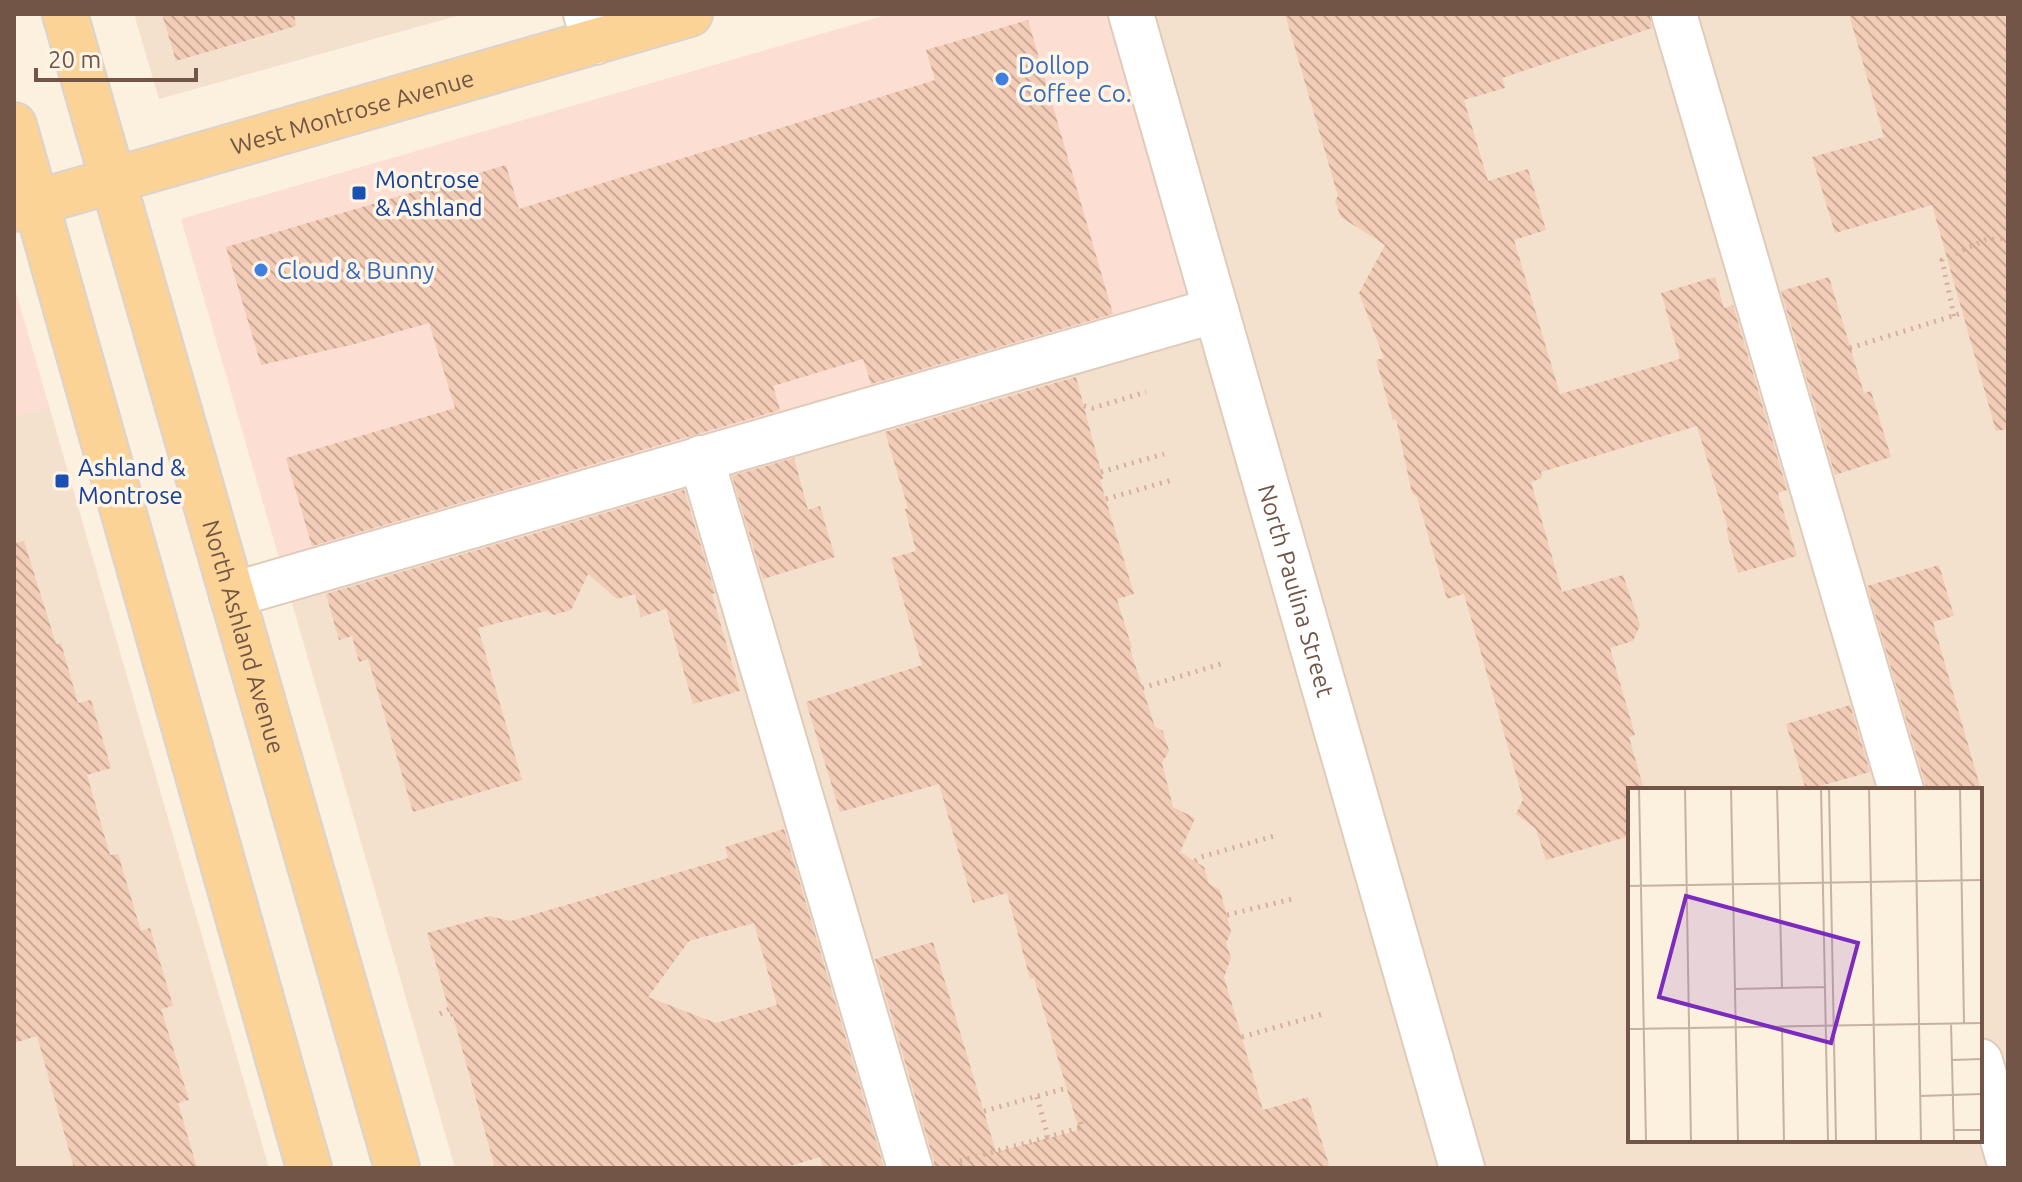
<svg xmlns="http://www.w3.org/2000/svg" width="2022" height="1182" viewBox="0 0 2022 1182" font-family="Ubuntu,sans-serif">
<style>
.residential{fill:#f4e1cd;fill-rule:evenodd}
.commercial{fill:#fdded2}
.building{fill:url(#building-back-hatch);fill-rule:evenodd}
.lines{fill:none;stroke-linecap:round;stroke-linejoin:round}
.minor-casing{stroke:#e0cbbb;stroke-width:48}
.major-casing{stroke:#dad3cf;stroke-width:48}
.path{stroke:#d6af9a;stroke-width:5;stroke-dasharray:2 6;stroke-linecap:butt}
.minor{stroke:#fff;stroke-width:44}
.major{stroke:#fcd396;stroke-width:44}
.shop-dot{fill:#3f7fe0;stroke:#fff4e5;stroke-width:3}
.transit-dot{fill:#1a4fb4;stroke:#fff4e5;stroke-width:3}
.labels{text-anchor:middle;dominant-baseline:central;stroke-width:7;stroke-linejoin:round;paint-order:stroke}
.shop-label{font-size:24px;fill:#366cbe;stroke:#fff4e5;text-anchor:start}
.street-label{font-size:24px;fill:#725547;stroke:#fff4e5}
.transit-label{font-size:24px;fill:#164399;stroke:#fff4e5;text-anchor:start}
.inset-road{fill:none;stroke:#c5b2a2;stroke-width:2}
.view{fill:#7b2cbf;fill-opacity:0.15;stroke:#7b2cbf;stroke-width:4}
.inset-edge{fill:none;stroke:#725547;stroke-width:4}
</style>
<defs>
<pattern id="building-back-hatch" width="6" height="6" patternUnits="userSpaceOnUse" patternTransform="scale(2)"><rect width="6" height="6" fill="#f2ccb6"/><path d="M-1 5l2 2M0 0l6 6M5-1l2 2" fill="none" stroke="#c8a896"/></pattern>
</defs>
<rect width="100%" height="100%" fill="#fcf0df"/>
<path class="residential" d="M134 14H464L159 99Z
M1123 14H2008V1168H455L283 572ZM1630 790H1980V1140H1630Z
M49 406 269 1168H14V416Z"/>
<path class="commercial" d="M890 14H1123L1207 305 283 572 181 219Z
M14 285 49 406 14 416Z"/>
<path class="building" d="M162 14H294L296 26 176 61Z
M1285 14H1650L1652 28 1502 78 1505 88 1464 100 1488 181 1528 169 1546 230 1514 240 1560 394 1680 359 1661 293 1715 277 1724 308 1733 305 1787 490 1778 493 1797 556 1738 573 1726 529 1728 528 1697 426 1541 472 1542 478 1531 482 1562 592 1623 575 1640 625 1633 641 1610 648 1635 735 1629 737 1644 790H1630V836L1546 860 1536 829 1516 814 1523 799 1464 594 1447 599 1417 497 1412 493 1396 419 1393 420 1376 360 1384 358 1359 293 1385 245 1341 217 1335 201 1338 196Z
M1849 14H2008V429L1996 431 1932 205 1835 233 1812 157 1884 137Z
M1028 20 1113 314 871 384 863 359 773 386 780 410 312 546 286 458 455 408 429 323 351 345 261 365 226 247 506 165 519 209 935 80 926 50Z
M1829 277 1864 393 1871 391 1891 457 1835 475 1781 291Z
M1076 377 1103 479 1100 480 1134 594 1117 599 1132 648 1130 649 1155 727 1163 731 1169 751 1162 763 1173 807 1195 818 1180 852 1204 867 1209 884 1220 890 1231 932 1226 943 1231 958 1224 977 1263 1110 1308 1097 1330 1168H934V1161L875 959 933 942 996 1152 1079 1130 1034 978 1030 979 1007 893 973 903 939 784 840 812 806 702 922 665 891 558 916 551 905 509 908 508 885 432Z
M794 458 808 510 820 506 835 557 763 579 732 476Z
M684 490 715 593 712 594 740 691 693 704 666 609 641 617 635 594 617 599 588 574 571 610 554 615 546 611 478 628 522 780 413 812 368 659 359 662 352 636 339 640 326 594Z
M24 541 56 644 61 643 78 703 91 700 111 768 87 775 110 855 118 854 141 931 150 928 173 1006 161 1009 189 1100 178 1103 197 1168H74L37 1036 14 1043V543Z
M1939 565 1954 616 1933 622 1981 790H1927L1867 586Z
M1850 705 1870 772 1806 790 1786 724Z
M784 829 884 1168H823L820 1157 784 1168H495L453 1016 451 1017 427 933 489 916 511 921 728 858 725 847ZM754 923 777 1005 716 1023 648 997 689 941Z"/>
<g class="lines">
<defs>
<g id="minor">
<path d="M586 14 595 42"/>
<path id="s1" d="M1131 14 1462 1168"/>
<path d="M1674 14 1901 790"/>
<path d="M701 458 910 1168"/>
<path d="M232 595 1216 310"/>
<path d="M1980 1061 2008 1157"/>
</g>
<g id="major">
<path id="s2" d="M65 14 397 1168"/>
<path d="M14 125 309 1168"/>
<path id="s3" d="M14 209 690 14"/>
</g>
</defs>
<use href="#minor" class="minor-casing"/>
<use href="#major" class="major-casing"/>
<path class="path" d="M1954 316 1942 260 1985 240 2008 238
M1850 348 1962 313
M1084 406 1093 408 1146 392
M1101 472 1164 454
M1106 499 1172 480
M1142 688 1224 663
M1195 861 1201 857 1274 836
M1227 915 1292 899
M440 1014 449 1009
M1242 1037 1326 1013
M1037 1097 1048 1137 1082 1127 1080 1120
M984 1111 1067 1088
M960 1161 1048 1137"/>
<use href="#minor" class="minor"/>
<use href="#major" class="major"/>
</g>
<g class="shop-dot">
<circle cx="1002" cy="79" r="8"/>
<circle cx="261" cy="270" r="8"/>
</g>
<g class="transit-dot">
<rect x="351" y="185" width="16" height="16" rx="4"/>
<rect x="54" y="473" width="16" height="16" rx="4"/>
</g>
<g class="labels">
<g class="shop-label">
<text x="1018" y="65">Dollop<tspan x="1018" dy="28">Coffee Co.</tspan></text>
<text x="277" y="270">Cloud &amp; Bunny</text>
</g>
<g class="street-label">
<text stroke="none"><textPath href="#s3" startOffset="352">West Montrose Avenue</textPath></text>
<text stroke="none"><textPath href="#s1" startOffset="600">North Paulina Street</textPath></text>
<text stroke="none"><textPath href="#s2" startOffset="648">North Ashland Avenue</textPath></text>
</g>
<g class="transit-label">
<text x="375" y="179">Montrose<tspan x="375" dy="28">&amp; Ashland</tspan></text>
<text x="78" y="467">Ashland &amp;<tspan x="78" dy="28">Montrose</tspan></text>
</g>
</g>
<g transform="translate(1628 788)">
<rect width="354" height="354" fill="#fcf0df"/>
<path class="inset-road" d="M11 0 18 354M57 0 63 354M103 0 110 354M149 0 154 200M193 0 200 354M201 0 208 354M241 0 248 354M287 0 293 354M332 0 336 235M0 98 354 92M107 201 197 199M323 235 326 354M154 238 156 354M0 241 354 235M324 272 354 271M292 308 354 306M326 342H354"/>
<path class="view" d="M58 108 230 155 203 255 31 209Z"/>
<rect width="354" height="354" class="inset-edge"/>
</g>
<rect width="2022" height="1182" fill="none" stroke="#725547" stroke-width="32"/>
<path d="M36 68v12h160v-12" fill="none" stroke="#725547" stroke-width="4"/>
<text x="48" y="68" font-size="24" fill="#725547" stroke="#fff4e5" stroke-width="6" paint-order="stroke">20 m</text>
</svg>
